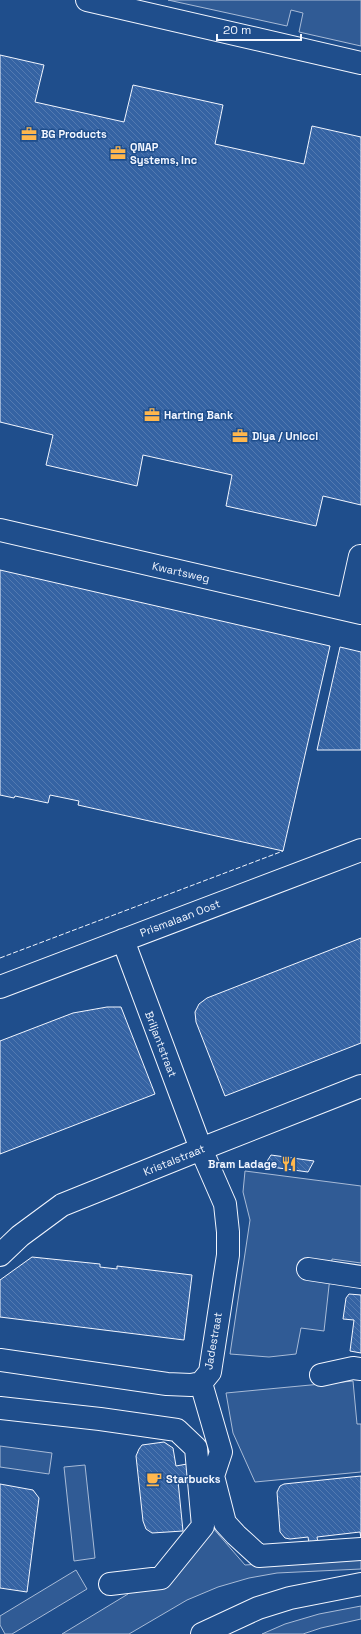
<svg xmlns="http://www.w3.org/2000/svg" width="361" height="1634" viewBox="0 0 361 1634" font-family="'Space Grotesk',sans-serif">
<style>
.built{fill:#305b95;stroke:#a8bbd7}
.building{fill:url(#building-back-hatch);stroke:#f2f6ff}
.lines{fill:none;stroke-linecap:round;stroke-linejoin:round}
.minor-casing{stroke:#f2f6ff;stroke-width:24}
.minor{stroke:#1f4e8c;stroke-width:22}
.fence{stroke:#f2f6ff;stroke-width:1;stroke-dasharray:5 2;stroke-linecap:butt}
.labels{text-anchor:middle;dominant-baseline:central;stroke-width:3;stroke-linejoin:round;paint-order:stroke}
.poi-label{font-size:11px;font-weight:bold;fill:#f2f6ff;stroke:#1f4e8c;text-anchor:start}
.street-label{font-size:11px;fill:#f2f6ff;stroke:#1f4e8c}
</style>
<defs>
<pattern id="building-back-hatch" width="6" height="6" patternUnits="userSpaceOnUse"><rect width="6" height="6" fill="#3563a3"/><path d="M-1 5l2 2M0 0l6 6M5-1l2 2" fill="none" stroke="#537ab1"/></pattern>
</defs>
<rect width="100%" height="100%" fill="#1f4e8c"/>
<path class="built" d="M168 0H361V46L299 32 303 13 291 10 287 26Z
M245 1171 361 1186V1263L332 1259 324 1331 301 1328 296 1354 269 1357 230 1354 250 1220 243 1192Z
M353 1381 357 1424H361V1472L255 1482 233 1433 226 1393Z
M0 1446 52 1453 49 1474 0 1467Z
M85 1465 95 1558 74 1561 64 1467Z
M212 1527 245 1565 361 1558V1569L277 1573 249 1578 218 1587 187 1600 129 1634H62L128 1594 127 1589Z
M76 1570 87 1589 12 1634H5L0 1625V1616Z
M361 1606V1619L321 1628 303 1634H262L285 1624 319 1614Z"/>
<path class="building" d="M0 55 44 65 35 102 124 122 133 85 223 105 215 144 304 164 312 126 361 137V505L323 496 316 526 226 506 232 475 143 455 137 486 46 465 53 435 0 422Z
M0 570 330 646 283 851 78 805 79 801 50 795 48 803 15 796 14 798 0 795Z
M340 647 361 652V750H317Z
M361 938V1043L225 1096 196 1022 195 1012 199 1004 207 998Z
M107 1007H121L155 1094 0 1154V1041L73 1013Z
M271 1155 314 1161 308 1172 264 1166Z
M32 1257 100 1264V1267L117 1269V1266L192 1275 184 1340 0 1317V1280Z
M349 1294 361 1295V1353L350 1351 354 1320 343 1319 346 1298Z
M164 1442 173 1448 176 1466 187 1464 188 1480 178 1481 183 1531 152 1533 146 1529 143 1521 136 1456 139 1449 142 1445Z
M361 1476V1538L360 1532 317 1537 318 1543H309L308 1537 290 1539 285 1538 280 1532 277 1492 280 1486 284 1484Z
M0 1484 33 1490 39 1498 27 1592 0 1588Z"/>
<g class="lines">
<defs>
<path id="minor" d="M87 0 361 63
M0 530 361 613
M348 610 360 556H361
M0 987 361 850
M0 1255 20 1236 62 1205 201 1149 361 1086
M308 1269 361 1277
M0 1360 167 1384 191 1385 201 1383 210 1372 228 1255V1232L225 1204 201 1149 123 940
M321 1375 353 1368 361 1369
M201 1383 221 1452 213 1476 225 1523 236 1535 259 1556 361 1549
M0 1408 100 1419 177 1430 196 1448 203 1526 161 1578 110 1584
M202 1634 258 1608 290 1598 361 1584"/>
</defs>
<use href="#minor" class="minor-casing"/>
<use href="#minor" class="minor"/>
<path class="fence" d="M0 958 283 851"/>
</g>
<defs>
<symbol id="office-bare" viewBox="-9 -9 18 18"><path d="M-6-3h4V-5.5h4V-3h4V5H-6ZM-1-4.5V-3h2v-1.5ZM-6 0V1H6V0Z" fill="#ffb74d" stroke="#1f4e8c" stroke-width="2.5" paint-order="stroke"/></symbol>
<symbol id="restaurant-bare" viewBox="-9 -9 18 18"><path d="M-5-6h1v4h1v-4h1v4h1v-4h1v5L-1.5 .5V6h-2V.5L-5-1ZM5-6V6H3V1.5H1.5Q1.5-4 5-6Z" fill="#ffb74d" stroke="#1f4e8c" stroke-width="2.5" paint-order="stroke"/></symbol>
<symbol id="cafe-bare" viewBox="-9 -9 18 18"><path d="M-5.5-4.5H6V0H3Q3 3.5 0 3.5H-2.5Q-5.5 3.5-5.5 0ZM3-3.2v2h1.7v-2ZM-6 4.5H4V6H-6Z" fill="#ffb74d" stroke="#1f4e8c" stroke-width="2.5" paint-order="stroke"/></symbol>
</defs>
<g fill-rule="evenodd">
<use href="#office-bare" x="18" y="123" width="22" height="22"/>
<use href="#office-bare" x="107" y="142" width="22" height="22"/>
<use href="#office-bare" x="141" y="404" width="22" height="22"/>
<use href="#office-bare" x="229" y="425" width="22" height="22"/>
<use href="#restaurant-bare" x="278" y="1153" width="22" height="22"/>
<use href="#cafe-bare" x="143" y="1468" width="22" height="22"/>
</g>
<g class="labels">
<g class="poi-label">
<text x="41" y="134">BG Products</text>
<text x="130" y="147">QNAP<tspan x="130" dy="13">Systems, Inc</tspan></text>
<text x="164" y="415">Harting Bank</text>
<text x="252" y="436">Diya / Unicci</text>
<text x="277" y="1164" text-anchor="end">Bram Ladage</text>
<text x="166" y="1479">Starbucks</text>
</g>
<g class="street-label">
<text transform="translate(181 572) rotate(13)">Kwartsweg</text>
<text transform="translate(180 918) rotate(-21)">Prismalaan Oost</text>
<text transform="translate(161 1044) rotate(69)">Briljantstraat</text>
<text transform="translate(174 1160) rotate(-22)">Kristalstraat</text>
<text transform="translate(213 1341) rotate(-80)">Jadestraat</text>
</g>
</g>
<path d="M217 34v6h84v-6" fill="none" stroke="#f2f6ff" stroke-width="2"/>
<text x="223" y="34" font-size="12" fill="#f2f6ff" stroke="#1f4e8c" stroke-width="3" paint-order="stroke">20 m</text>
</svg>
